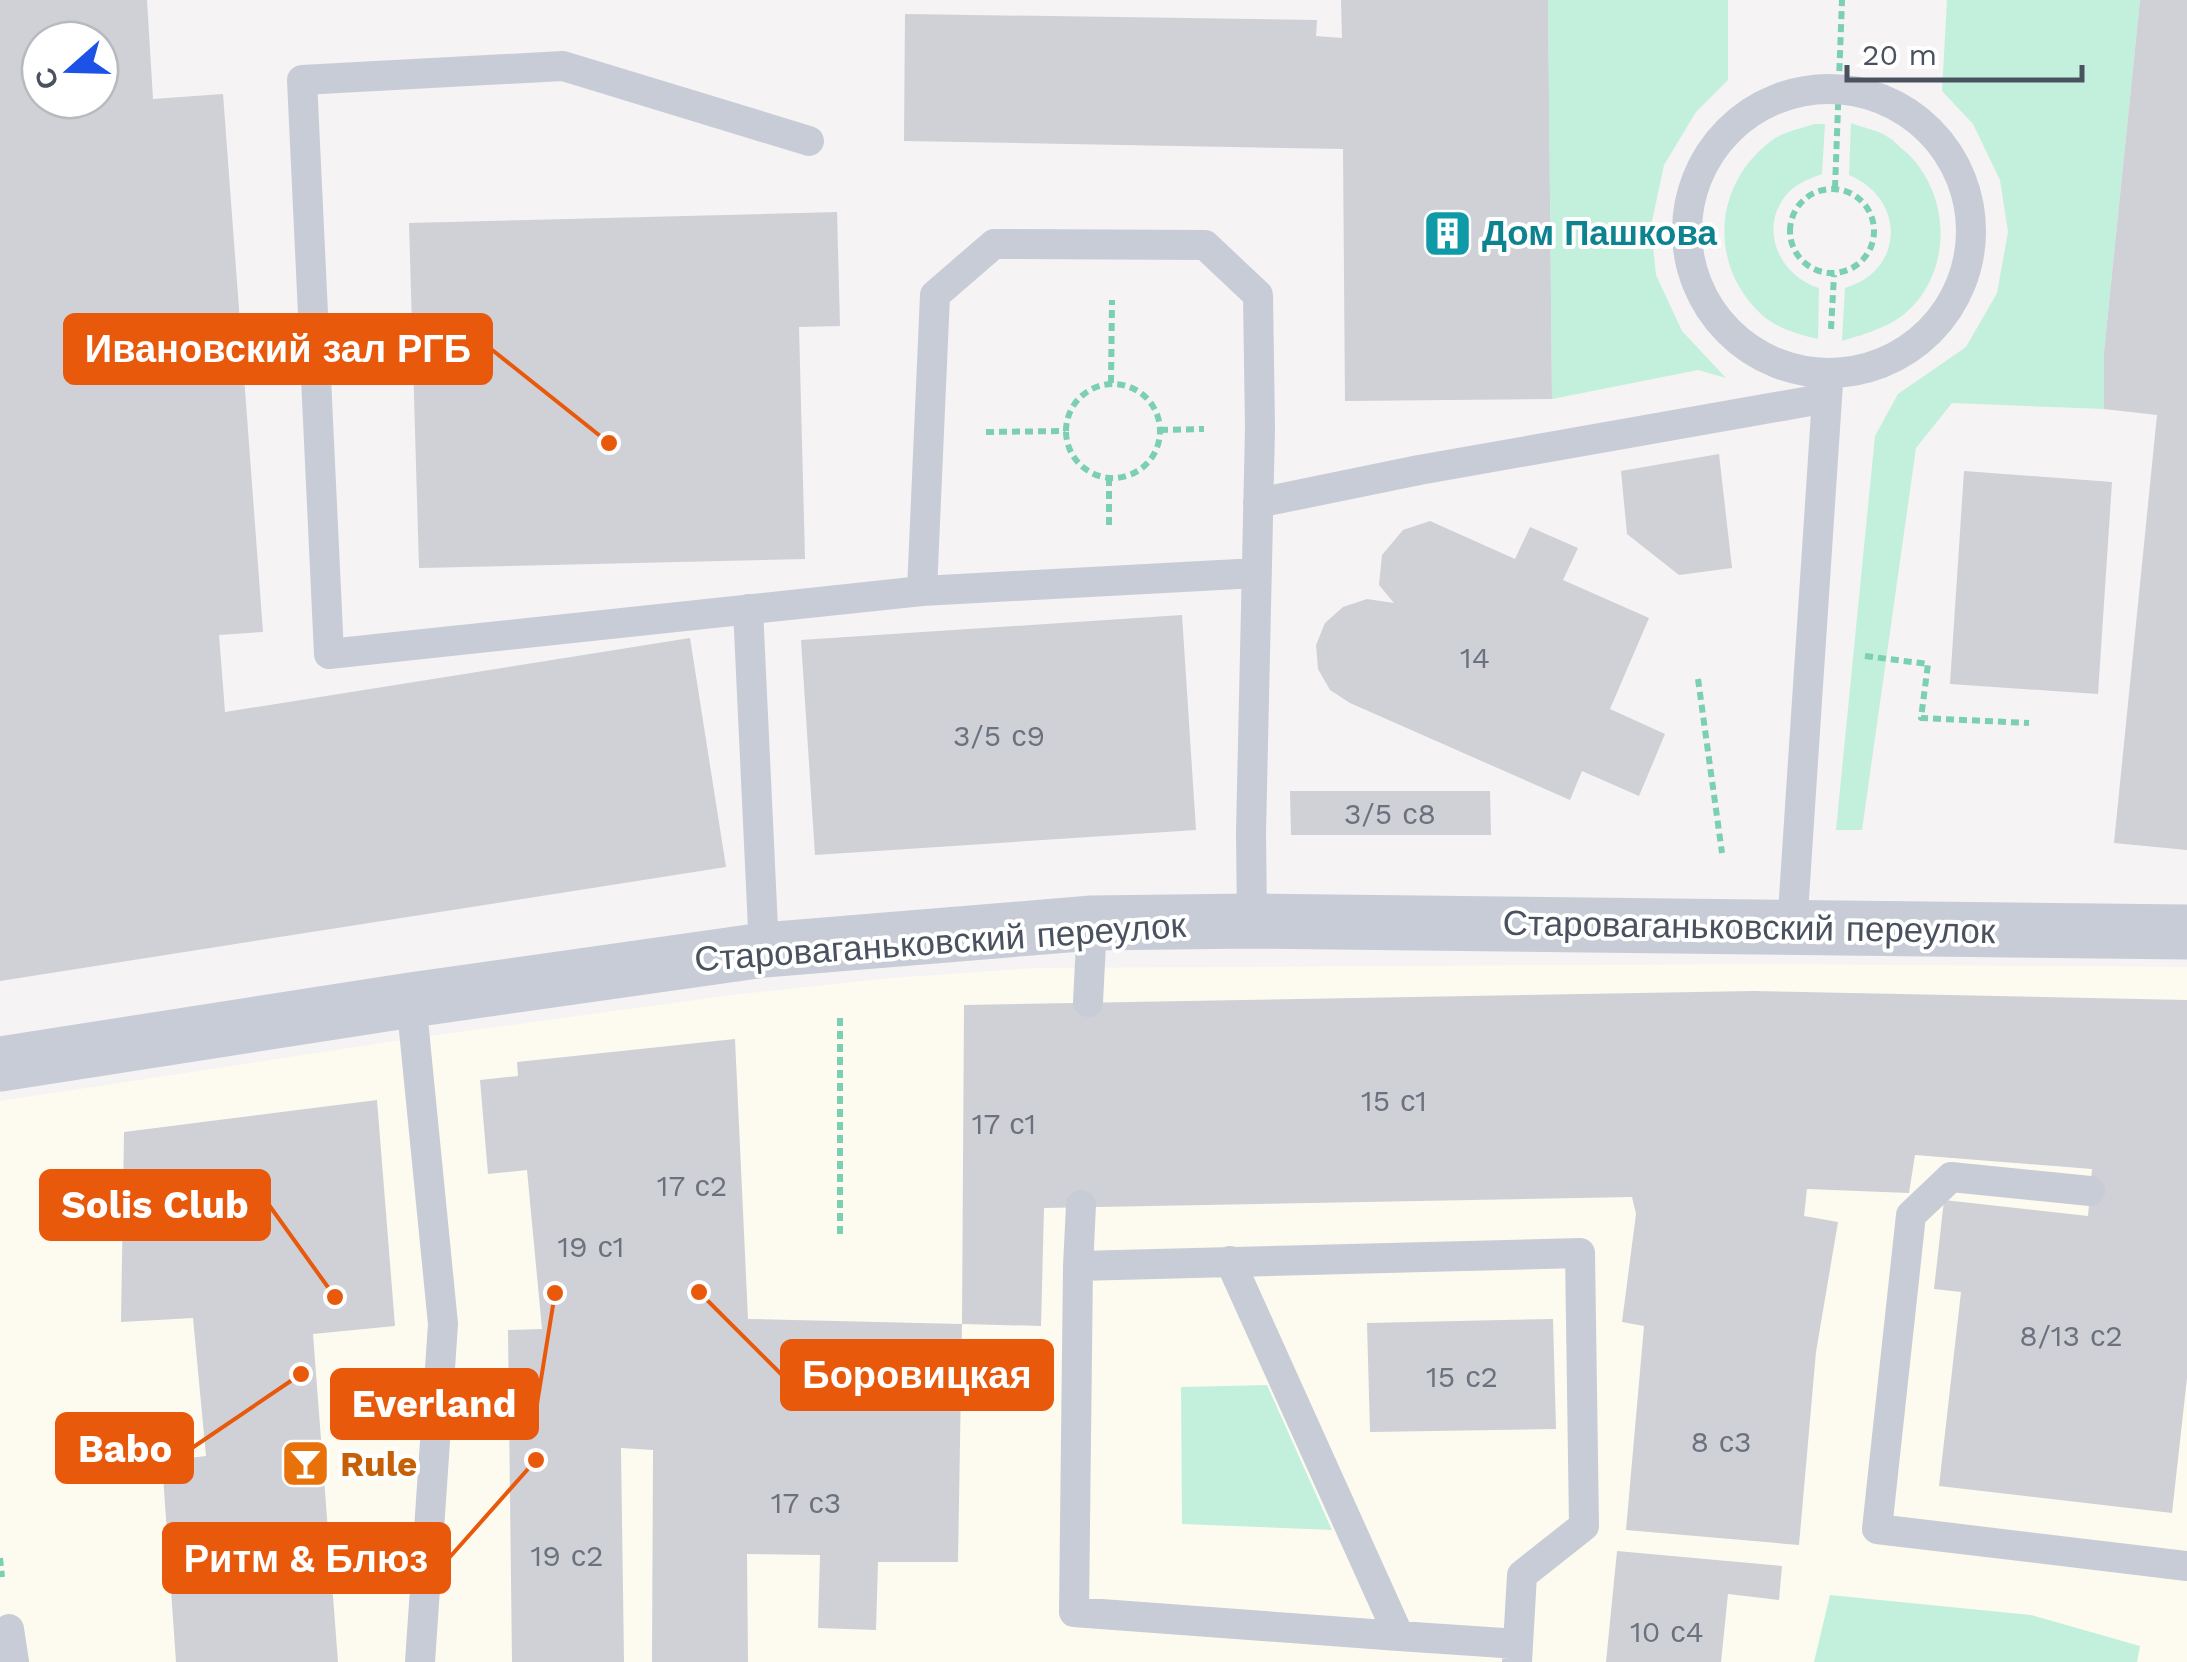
<svg xmlns="http://www.w3.org/2000/svg" width="2187" height="1662" viewBox="0 0 2187 1662" font-family="'Work Sans',sans-serif">
<style>
.commercial{fill:#fdfbef}
.green{fill:#c3f0dc}
.building{fill:#cfd1d7;fill-rule:evenodd}
.lines{fill:none;stroke-linecap:round;stroke-linejoin:round}
.path{stroke:#7bcfb3;stroke-width:6;stroke-dasharray:8 5;stroke-linecap:butt}
.lane{stroke:#c7ccd7;stroke-width:30}
.street{stroke:#c7ccd7;stroke-width:55}
.labels{text-anchor:middle;dominant-baseline:central;stroke-width:8;stroke-linejoin:round;paint-order:stroke}
.number-label{font-size:30px;fill:#6b727e}
.culture-label{font-size:35px;font-weight:bold;fill:#0d838f;stroke:#fff;text-anchor:start}
.street-label{font-size:35px;fill:#4a5260;stroke:#fff}
.food-label{font-size:35px;font-weight:bold;fill:#c56008;stroke:#fff;text-anchor:start}
.leader{fill:none;stroke:#e8590c;stroke-width:4}
.callout-dot{fill:#e8590c;stroke:#fff;stroke-width:4}
.callout{fill:#e8590c;stroke:#e8590c;stroke-width:4}
.callout-label{font-size:38px;text-anchor:middle;font-weight:bold;fill:#fff}
</style>
<rect width="100%" height="100%" fill="#f5f3f3"/>
<path class="commercial" d="M1774 964 2187 967V1662H0V1101L415 1038 732 995 891 978 1035 968Z"/>
<path class="green" d="M1548 0H1728V80L1696 112 1664 165 1651 226 1656 275 1682 331 1726 378 1698 370 1552 399Z
M1947 0H2140L2104 352V409L1952 403 1916 448 1862 830H1836L1875 436 1898 394 1966 347 1997 293 2008 232 2000 180 1973 124 1942 91Z
M1851 123C1863 128 1878 130 1888 137 1894 140 1900 148 1906 152 1949 192 1953 264 1912 307 1892 327 1868 333 1842 341L1845 288C1905 270 1906 199 1849 175Z
M1814 124H1825L1822 174C1809 179 1797 183 1788 193 1757 227 1779 276 1819 288L1818 339C1798 334 1778 329 1762 315 1708 265 1713 185 1771 141 1782 132 1800 129 1814 124Z
M1267 1385 1332 1530 1182 1524 1181 1387Z
M1830 1595 2031 1615 2140 1646 2137 1662H1814Z"/>
<path class="building" d="M0 0H147L153 99 223 94 263 632 219 635 225 712 690 638 726 867 0 981ZM40 40H100V100H40Z
M1341 0H1548L1552 399 1345 401 1343 149 904 141 905 14 1317 20 1316 36 1342 38Z
M2140 0H2187V850L2114 843 2157 415 2104 409V352Z
M837 212 840 326 799 327 805 559 419 568 409 223Z
M1719 454 1732 568 1679 575 1627 534 1621 471Z
M1964 471 2112 482 2098 694 1950 684Z
M1430 521 1515 559 1530 527 1578 548 1563 580 1649 618 1610 709 1665 734 1639 796 1582 771 1570 800 1350 703 1330 690 1318 669 1316 645 1325 623 1343 607 1367 599 1394 603 1379 585 1382 555 1403 530Z
M1182 615 1196 830 815 855 801 640Z
M1290 791H1490L1491 835H1291Z
M1753 991 2187 1000V1378L2172 1513 1939 1486 1961 1292 1934 1289 1944 1200 2088 1216 2092 1169 1915 1155 1909 1193 1807 1189 1804 1216 1838 1222 1816 1352 1799 1545 1626 1530 1644 1326 1622 1322 1636 1214 1632 1197 1044 1208 1041 1326 962 1324 964 1005Z
M735 1039 748 1319 962 1324 958 1562H878L876 1630 818 1628 820 1555 747 1554 748 1662H652L653 1450 621 1448 624 1662H512L508 1330 542 1329 527 1170 488 1174 480 1080 518 1076 517 1062Z
M377 1100 395 1326 313 1334 338 1662H176L162 1461 206 1456 193 1318 121 1322 124 1132Z
M1553 1319 1556 1429 1370 1432 1367 1323Z
M1617 1551 1782 1566 1779 1600 1728 1594 1721 1662H1606Z"/>
<g class="lines">
<path class="path" d="M1835 188 1842 0
M1790 231a42 42 0 1 1 84 0a42 42 0 1 1-84 0Z
M1831 329 1834 275
M1111 383 1112 300
M1066 431a47 47 0 1 1 94 0a47 47 0 1 1-94 0Z
M1160 430 1204 429
M986 432 1065 431
M1109 525V478
M1865 656 1928 664 1921 718 2029 723
M1698 679 1722 853
M840 1234V1013
M0 1558 2 1577"/>
<path class="lane" d="M1687 231a142 142 0 1 1 284 0a142 142 0 1 1-284 0Z
M809 141 563 66 302 80 329 654 922 591 1257 573
M1258 503 1419 470 1827 398
M922 591 935 295 994 244 1205 245 1258 295 1260 428 1251 833 1252 921
M748 609 764 950
M1792 928 1828 383
M411 1000 443 1324 420 1662
M1088 1002 1092 923
M2090 1191 1951 1177 1911 1215 1877 1529 2187 1566
M1081 1205 1078 1266 1074 1612 1399 1636
M1230 1261 1399 1636 1518 1644
M1078 1266 1580 1253 1584 1526 1522 1575 1517 1662
M9 1629 14 1662"/>
<path class="street" d="M0 1064 411 1000 764 950 1092 923 1252 921 2187 932"/>
</g>
<defs>
<symbol id="building-square" viewBox="-11 -11 22 22"><rect x="-9" y="-9" width="18" height="18" rx="4" fill="#0f9aa8" stroke="#fff"/><path d="M-4-6H4V6H1V3H-1V6H-4ZM-2.5-4.3h1.7v1.8h-1.7ZM.8-4.3h1.7v1.8H.8ZM-2.5-1h1.7V.8h-1.7ZM.8-1h1.7V.8H.8Z" fill="#fff"/></symbol>
<symbol id="bar-square" viewBox="-11 -11 22 22"><rect x="-9" y="-9" width="18" height="18" rx="4" fill="#e8710a" stroke="#fff"/><path d="M-6-5H6L.8 .8V4.5H3.5V6h-7V4.5H-.8V.8Z" fill="#fff"/></symbol>
</defs>
<g fill-rule="evenodd">
<use href="#building-square" x="1420" y="206" width="55" height="55"/>
<use href="#bar-square" x="278" y="1436" width="55" height="55"/>
</g>
<g class="labels">
<g class="number-label">
<text x="1475" y="657">14</text>
<text x="999" y="735">3/5 с9</text>
<text x="1390" y="813">3/5 с8</text>
<text x="1394" y="1100">15 с1</text>
<text x="1004" y="1123">17 с1</text>
<text x="692" y="1185">17 с2</text>
<text x="591" y="1246">19 с1</text>
<text x="2071" y="1335">8/13 с2</text>
<text x="1462" y="1376">15 с2</text>
<text x="1721" y="1441">8 с3</text>
<text x="806" y="1502">17 с3</text>
<text x="567" y="1555">19 с2</text>
<text x="1667" y="1631">10 с4</text>
</g>
<g class="culture-label">
<text x="1482" y="233">Дом Пашкова</text>
</g>
<g class="street-label">
<text transform="translate(1749 927) rotate(1)">Староваганьковский переулок</text>
<text transform="translate(940 942) rotate(-4)">Староваганьковский переулок</text>
</g>
<g class="food-label">
<text x="340" y="1464">Rule</text>
</g>
</g>
<path class="leader" d="M609 443L491 349M335 1297L269 1205M699 1292L782 1375M555 1293L537 1404M301 1374L192 1448M536 1460L449 1558"/>
<g class="callout-dot">
<circle cx="609" cy="443" r="10"/>
<circle cx="335" cy="1297" r="10"/>
<circle cx="699" cy="1292" r="10"/>
<circle cx="555" cy="1293" r="10"/>
<circle cx="301" cy="1374" r="10"/>
<circle cx="536" cy="1460" r="10"/>
</g>
<g class="callout">
<rect x="65" y="315" width="426" height="68" rx="10"/>
<rect x="41" y="1171" width="228" height="68" rx="10"/>
<rect x="782" y="1341" width="270" height="68" rx="10"/>
<rect x="332" y="1370" width="205" height="68" rx="10"/>
<rect x="57" y="1414" width="135" height="68" rx="10"/>
<rect x="164" y="1524" width="285" height="68" rx="10"/>
</g>
<g class="callout-label">
<text x="278" y="362">Ивановский зал РГБ</text>
<text x="155" y="1218">Solis Club</text>
<text x="917" y="1388">Боровицкая</text>
<text x="434" y="1417">Everland</text>
<text x="125" y="1462">Babo</text>
<text x="306" y="1572">Ритм &amp; Блюз</text>
</g>
<g transform="translate(70 70) rotate(250)"><circle r="48" fill="#ffffff" stroke="#b7babf" stroke-width="2.5"/>
<path d="M0-8L18 38L0 25L-18 38Z" fill="#1c53e6"/>
<text y="-15" font-size="28" font-weight="bold" text-anchor="middle" fill="#4a5260">С</text>
</g>
<path d="M1847 65v15h235v-15" fill="none" stroke="#4a5260" stroke-width="5"/>
<text x="1862" y="65" font-size="30" fill="#4a5260" stroke="#ffffff" stroke-width="8" paint-order="stroke">20 m</text>
</svg>
